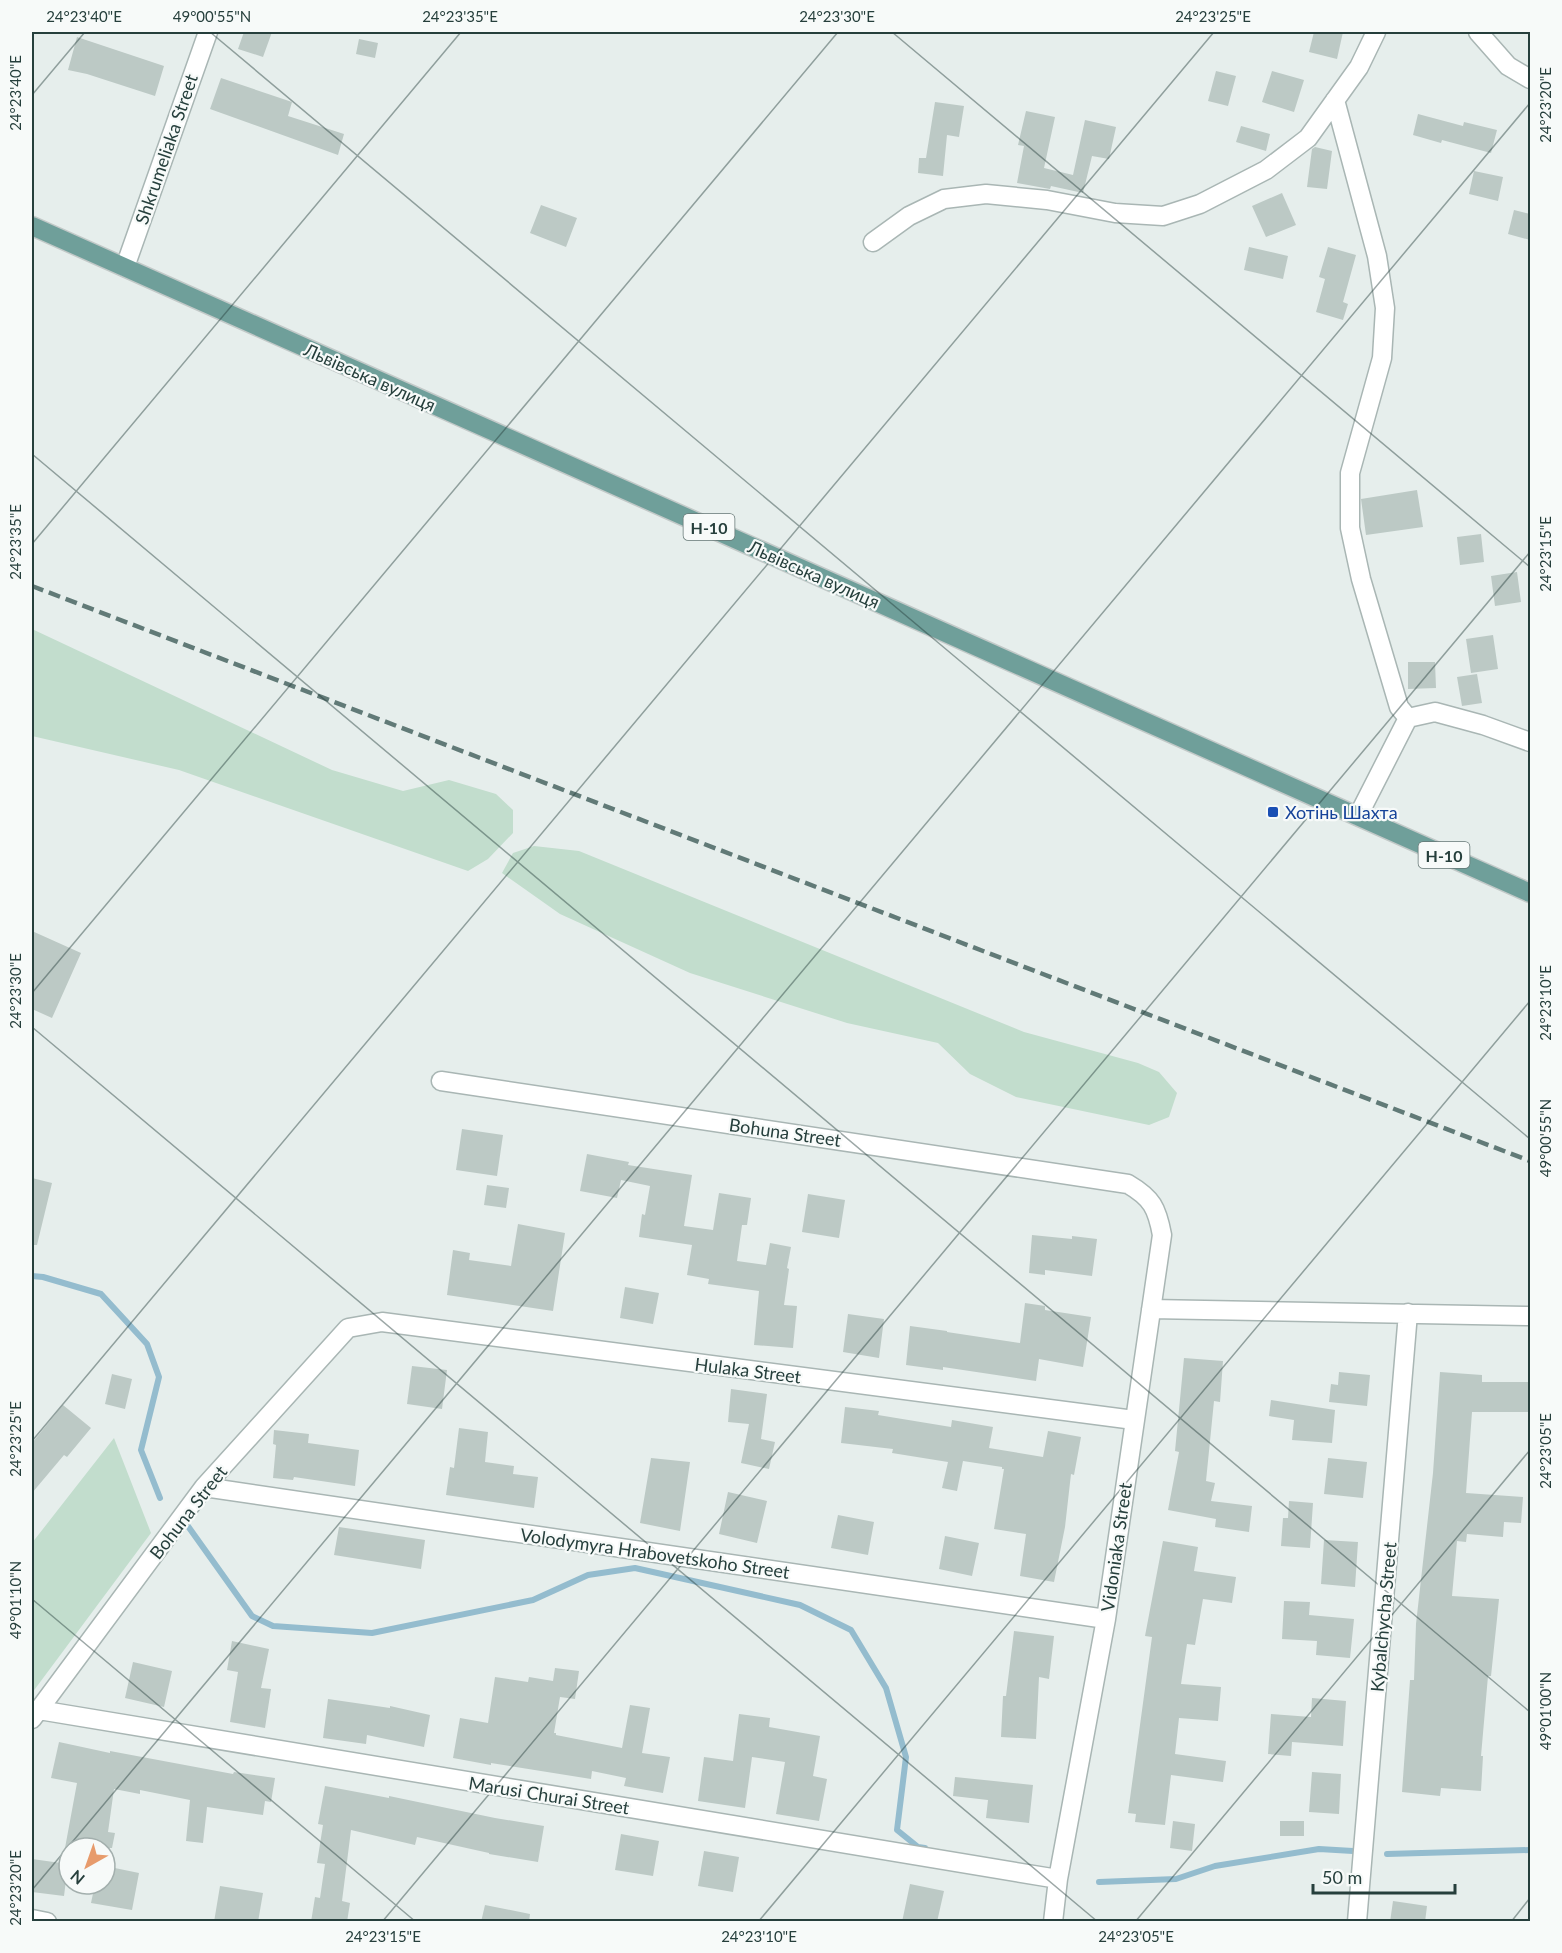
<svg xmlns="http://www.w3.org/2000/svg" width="1562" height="1953" viewBox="0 0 1562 1953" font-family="Lato,sans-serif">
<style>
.green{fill:#c2ddcd}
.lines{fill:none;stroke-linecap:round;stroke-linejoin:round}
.stream{stroke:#94bcce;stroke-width:6}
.building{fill:#bcc9c5}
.minor-casing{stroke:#a9b6b4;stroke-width:21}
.primary-casing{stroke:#c2c9c8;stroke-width:21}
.minor{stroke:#fff;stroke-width:18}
.primary{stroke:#6f9f9a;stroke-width:18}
.rail{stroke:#617a77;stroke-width:4.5;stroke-dasharray:12 6;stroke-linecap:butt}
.ticks{fill:none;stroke:#263f3c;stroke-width:1.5;stroke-opacity:0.45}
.transit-dot{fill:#1a4fb4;stroke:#f7faf9;stroke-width:2}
.labels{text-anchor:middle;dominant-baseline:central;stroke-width:4.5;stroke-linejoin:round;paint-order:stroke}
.shield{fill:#f7faf9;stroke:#657775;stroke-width:1.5}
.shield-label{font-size:16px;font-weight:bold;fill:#263f3c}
.street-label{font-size:18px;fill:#263f3c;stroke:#f7faf9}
.transit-label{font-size:18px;fill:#164399;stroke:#f7faf9;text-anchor:start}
.neatline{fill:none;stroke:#263f3c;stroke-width:2}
.ticks-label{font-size:15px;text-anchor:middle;fill:#263f3c}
</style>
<rect width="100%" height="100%" fill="#e6eeec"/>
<path class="green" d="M32 629 332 770 403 791 449 780 496 794 513 810V833L488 859 468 871 179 770 32 736Z
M534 846 579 851 1024 1032 1138 1063 1159 1072 1177 1093 1169 1117 1149 1125 1016 1097 970 1074 938 1043 847 1023 690 973 560 914 502 873 513 853Z
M114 1438 151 1533 32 1693V1543Z"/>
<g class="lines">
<path class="stream" d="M32 1276 43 1277 101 1294 147 1344 159 1377 141 1450 160 1498
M185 1522 252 1616 273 1626 372 1633 533 1600 588 1575 635 1568 800 1605 851 1630 886 1688 906 1757 897 1830 918 1847 925 1848
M1387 1854 1530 1850
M1099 1882 1176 1879 1215 1866 1319 1849 1353 1851"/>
</g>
<path class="building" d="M244 32H272L263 57 238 49Z
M1314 32H1343L1337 59 1309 52Z
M77 37 164 66 155 96 87 74 68 70Z
M359 39 378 43 375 58 356 54Z
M1216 71 1236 76 1228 106 1208 101Z
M1272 71 1304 80 1294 112 1262 102Z
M221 78 292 102 288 116 344 134 338 155 210 109Z
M935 102 964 106 959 137 947 135 943 176 918 173 919 158H926Z
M1026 111 1055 117 1044 168 1073 175 1085 120 1116 127 1109 159 1092 156 1083 193 1051 186 1050 189 1017 183 1024 146 1018 145Z
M1418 114 1463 126 1464 122 1497 130 1491 153 1442 140 1441 143 1413 135Z
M1241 126 1270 134 1266 151 1236 142Z
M1315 147 1332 151 1327 189 1307 187 1312 149Z
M1474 171 1503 177 1498 201 1469 194Z
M1282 193 1296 225 1266 237 1252 206Z
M541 205 577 218 566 247 530 233Z
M1514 210 1530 214V240L1508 234Z
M1249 247 1288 256 1283 279 1244 270Z
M1328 247 1356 255 1343 302 1348 304 1343 320 1316 312 1325 279 1319 277Z
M1417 490 1423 527 1366 535 1361 499Z
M1481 534 1484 562 1460 565 1457 537Z
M1517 572 1521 602 1495 606 1491 576Z
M1493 635 1498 669 1471 673 1466 639Z
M1408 662H1435L1436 688 1408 689Z
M1477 674 1482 703 1462 706 1457 677Z
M32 931 81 953 52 1018 32 1009Z
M462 1129 503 1135 497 1176 456 1170Z
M587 1154 629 1162 628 1165 692 1175 684 1226 713 1230 719 1193 751 1198 747 1225H742L737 1261 766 1265 770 1243 791 1247 787 1268 789 1269 784 1305 797 1306 793 1348 754 1345 759 1291 708 1284 709 1279 687 1275 692 1245 639 1237 642 1214 645 1215 650 1186 621 1180 617 1198 580 1191Z
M32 1178 52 1183 37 1245H32Z
M487 1185 509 1188 506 1208 484 1205Z
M808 1194 845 1200 839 1238 802 1232Z
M518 1224 565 1233 553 1311 447 1295 453 1250 470 1253 469 1260 511 1266Z
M1032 1235 1072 1239V1236L1097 1239 1092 1276 1045 1270V1275L1029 1273Z
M625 1287 659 1293 653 1324 620 1318Z
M1025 1303 1045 1306V1310L1091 1317 1083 1367 1039 1359 1036 1381 943 1367V1370L906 1365 910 1326 947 1331V1332L1020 1343Z
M848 1314 884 1319 879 1358 843 1352Z
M1184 1358 1223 1361 1220 1402 1214 1401 1206 1481 1215 1483 1211 1501 1252 1506 1249 1532 1215 1527 1216 1519 1168 1510 1179 1452 1175 1451Z
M412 1366 447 1370 442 1409 407 1404Z
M1339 1372 1370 1375 1367 1406 1329 1402 1331 1384 1338 1385Z
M1440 1372 1482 1375V1382H1530V1412H1472L1466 1493 1523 1497 1521 1523 1504 1522 1503 1537 1467 1534 1466 1542 1457 1541 1452 1596 1499 1599 1497 1619 1491 1676H1488L1481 1756H1483L1481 1791 1441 1788 1440 1796 1402 1792 1410 1680H1414L1416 1624 1433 1473Z
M112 1374 132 1379 125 1409 105 1404Z
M731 1389 767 1394 761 1439 775 1442 769 1469 741 1463 749 1424 728 1422Z
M1271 1400 1335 1410 1332 1443 1292 1440 1294 1420 1269 1416Z
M63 1405 91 1428 67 1457 64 1455 32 1493V1443Z
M845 1407 879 1411 878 1415 951 1427 952 1420 993 1427 989 1448 1043 1457 1048 1431 1081 1437 1074 1475 1071 1474 1065 1527 1054 1582 1020 1576 1026 1534 994 1529 1004 1469H1002V1467L963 1461 957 1491 942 1488 948 1462 892 1453 893 1449 841 1443Z
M459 1428 488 1432 485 1462 514 1466 513 1474 538 1477 534 1508 446 1495 450 1467 454 1468Z
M274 1430 309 1434 308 1443 359 1450 355 1486 294 1477 293 1480 273 1478 276 1445 273 1444Z
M651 1458 690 1462 680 1531 640 1523Z
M1328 1458 1367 1462 1363 1498 1324 1494Z
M728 1492 767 1501 757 1543 719 1534Z
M1289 1501 1313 1503 1310 1548 1281 1546 1283 1518H1288Z
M838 1515 874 1522 868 1555 831 1548Z
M339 1527 425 1540 421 1569 334 1555Z
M945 1536 979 1543 972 1576 939 1569Z
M1324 1540 1358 1542 1355 1587 1321 1584Z
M1163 1541 1198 1547 1194 1571 1236 1577 1232 1603 1203 1599 1195 1645 1187 1644 1181 1684 1221 1687 1218 1721 1179 1718 1175 1754 1226 1761 1223 1782 1171 1775 1165 1825 1135 1822 1136 1814 1128 1813 1152 1637 1145 1636Z
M1284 1601 1310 1602 1309 1615 1354 1619 1350 1658 1316 1655 1317 1641 1282 1639Z
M1014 1631 1054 1636 1049 1679 1039 1677 1036 1739 1001 1737 1003 1696H1006Z
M232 1641 269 1649 261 1688 271 1689 265 1728 230 1722 238 1672 227 1670Z
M133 1662 172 1671 164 1707 125 1698Z
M555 1668 579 1671 575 1699 560 1697 554 1733H556V1735L622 1748 630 1705 650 1708 642 1753 670 1757 663 1793 624 1786 626 1778 592 1771 591 1779 491 1763V1765L453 1758 460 1718 488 1723 495 1677 528 1682 529 1677 553 1681Z
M1312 1698 1346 1701 1343 1746 1292 1742 1291 1756 1268 1754 1271 1714 1311 1717Z
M328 1699 390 1708V1706L430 1715 424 1747 367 1735 366 1744 323 1738Z
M739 1714 770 1718 769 1727 820 1736 813 1776 827 1779 819 1821 776 1814 785 1762 752 1757 745 1808 698 1801 704 1757 733 1761Z
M59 1742 110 1753V1751L233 1774 234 1772 275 1778 271 1802 265 1801 263 1815 207 1807 203 1843 186 1841 190 1800 140 1790V1794L114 1789 108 1832 115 1833 112 1848H65L77 1783 51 1778Z
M1312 1772 1341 1774 1339 1814 1309 1812Z
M955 1777 1033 1785 1029 1823 986 1818 988 1800 953 1796Z
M325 1786 389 1798V1796L495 1818 544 1826 538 1862 489 1854V1853L417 1837 415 1845 351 1830 342 1901 350 1903 347 1922H311L315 1897 320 1898 325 1864 317 1863 323 1825 318 1824Z
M1173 1821 1195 1824 1192 1851 1170 1848Z
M1280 1821H1304V1836H1280Z
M621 1834 659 1841 653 1876 615 1870Z
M704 1851 739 1857 733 1892 698 1886Z
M32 1859 68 1864 64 1896 32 1892Z
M105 1866 139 1873 132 1910 91 1903 95 1884H105Z
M910 1884 944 1891 937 1922H902Z
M220 1886 263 1893 258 1922H214Z
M1393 1901 1427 1906 1425 1922H1390Z
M485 1905 530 1914 529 1922H481Z"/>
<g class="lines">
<defs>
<path id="minor" d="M1478 32 1508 66 1530 79
M1335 100 1377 256 1385 308 1382 358 1350 473V528L1361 579 1399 707 1408 718
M873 242 909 216 944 199 986 194 1047 200 1115 213 1163 216 1200 204 1266 170 1308 138 1359 67 1376 32
M125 267 208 32
M1358 816 1408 718 1435 712 1483 725 1530 742
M441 1081 1128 1184C1152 1198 1157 1208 1162 1235L1106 1619 1058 1879 1053 1922
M1151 1309 1530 1316
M204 1487 1106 1619
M39 1710 1058 1879
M32 1719 204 1487 348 1328 382 1322 1134 1420
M32 1919 47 1922
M1357 1922 1408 1313"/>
<path id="primary" d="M32 226 1530 893"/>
</defs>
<use href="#minor" class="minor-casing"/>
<use href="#primary" class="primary-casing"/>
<use href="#minor" class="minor"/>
<use href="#primary" class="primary"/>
<path class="rail" d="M32 586 1530 1161"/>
</g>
<path class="ticks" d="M210 32 1530 1139M892 32 1530 567M32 95 85 32M32 454 1530 1712M32 544 461 32M32 993 838 32M32 1027 1098 1922M32 1441 1214 32M32 1599 416 1922M32 1890 1530 103M382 1922 1530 552M758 1922 1530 1001M1135 1922 1530 1450M1511 1922 1530 1898"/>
<rect class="transit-dot" x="1267" y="806" width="12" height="12" rx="3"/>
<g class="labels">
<g class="shield">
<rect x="683.5" y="514" width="51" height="26" rx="4.5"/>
<rect x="1418.5" y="842" width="51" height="26" rx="4.5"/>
</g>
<g class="shield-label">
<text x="709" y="527">Н-10</text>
<text x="1444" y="855">Н-10</text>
</g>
<g class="street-label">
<text transform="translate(166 149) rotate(-71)">Shkrumeliaka Street</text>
<text transform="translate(370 377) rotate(24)">Львівська вулиця</text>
<text transform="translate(814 574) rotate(24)">Львівська вулиця</text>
<text transform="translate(785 1132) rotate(8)">Bohuna Street</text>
<text transform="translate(748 1370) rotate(7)">Hulaka Street</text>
<text transform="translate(188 1512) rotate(-52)">Bohuna Street</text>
<text transform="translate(1116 1547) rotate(-82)">Vidoniaka Street</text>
<text transform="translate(655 1553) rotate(8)">Volodymyra Hrabovetskoho Street</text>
<text transform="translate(1383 1617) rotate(-85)">Kybalchycha Street</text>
<text transform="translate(549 1795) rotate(9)">Marusi Churai Street</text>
</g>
<g class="transit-label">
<text x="1285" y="812">Хотінь Шахта</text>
</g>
</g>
<rect width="1562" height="1953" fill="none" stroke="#f7faf9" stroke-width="66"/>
<g transform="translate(87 1866) rotate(220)"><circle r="28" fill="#f7faf9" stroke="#a3afad" stroke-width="1.5"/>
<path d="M0-4.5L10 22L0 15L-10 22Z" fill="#e79b6c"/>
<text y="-9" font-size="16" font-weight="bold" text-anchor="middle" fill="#263f3c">N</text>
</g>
<path d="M1313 1884v9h142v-9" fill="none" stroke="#263f3c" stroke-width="3"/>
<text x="1322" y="1884" font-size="18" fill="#263f3c" stroke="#f7faf9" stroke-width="4.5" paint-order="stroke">50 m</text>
<rect x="33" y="33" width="1496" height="1887" class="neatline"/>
<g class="ticks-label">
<text x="84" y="22">24°23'40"E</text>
<text x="212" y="22">49°00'55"N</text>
<text x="460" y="22">24°23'35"E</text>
<text x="837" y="22">24°23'30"E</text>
<text x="1213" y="22">24°23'25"E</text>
<text transform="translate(16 93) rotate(-90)" y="5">24°23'40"E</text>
<text transform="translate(1546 105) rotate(-90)" y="5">24°23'20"E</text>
<text transform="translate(16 542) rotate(-90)" y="5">24°23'35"E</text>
<text transform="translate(1546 554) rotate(-90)" y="5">24°23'15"E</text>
<text transform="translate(16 991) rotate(-90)" y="5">24°23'30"E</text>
<text transform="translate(1546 1003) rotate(-90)" y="5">24°23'10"E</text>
<text transform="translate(1546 1138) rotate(-90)" y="5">49°00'55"N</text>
<text transform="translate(16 1439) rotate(-90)" y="5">24°23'25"E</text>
<text transform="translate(1546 1451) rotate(-90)" y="5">24°23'05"E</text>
<text transform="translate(16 1600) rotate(-90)" y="5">49°01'10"N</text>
<text transform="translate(1546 1711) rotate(-90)" y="5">49°01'00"N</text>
<text transform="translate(16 1888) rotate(-90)" y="5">24°23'20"E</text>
<text x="383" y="1942">24°23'15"E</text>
<text x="759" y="1942">24°23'10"E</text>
<text x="1136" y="1942">24°23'05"E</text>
</g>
</svg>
